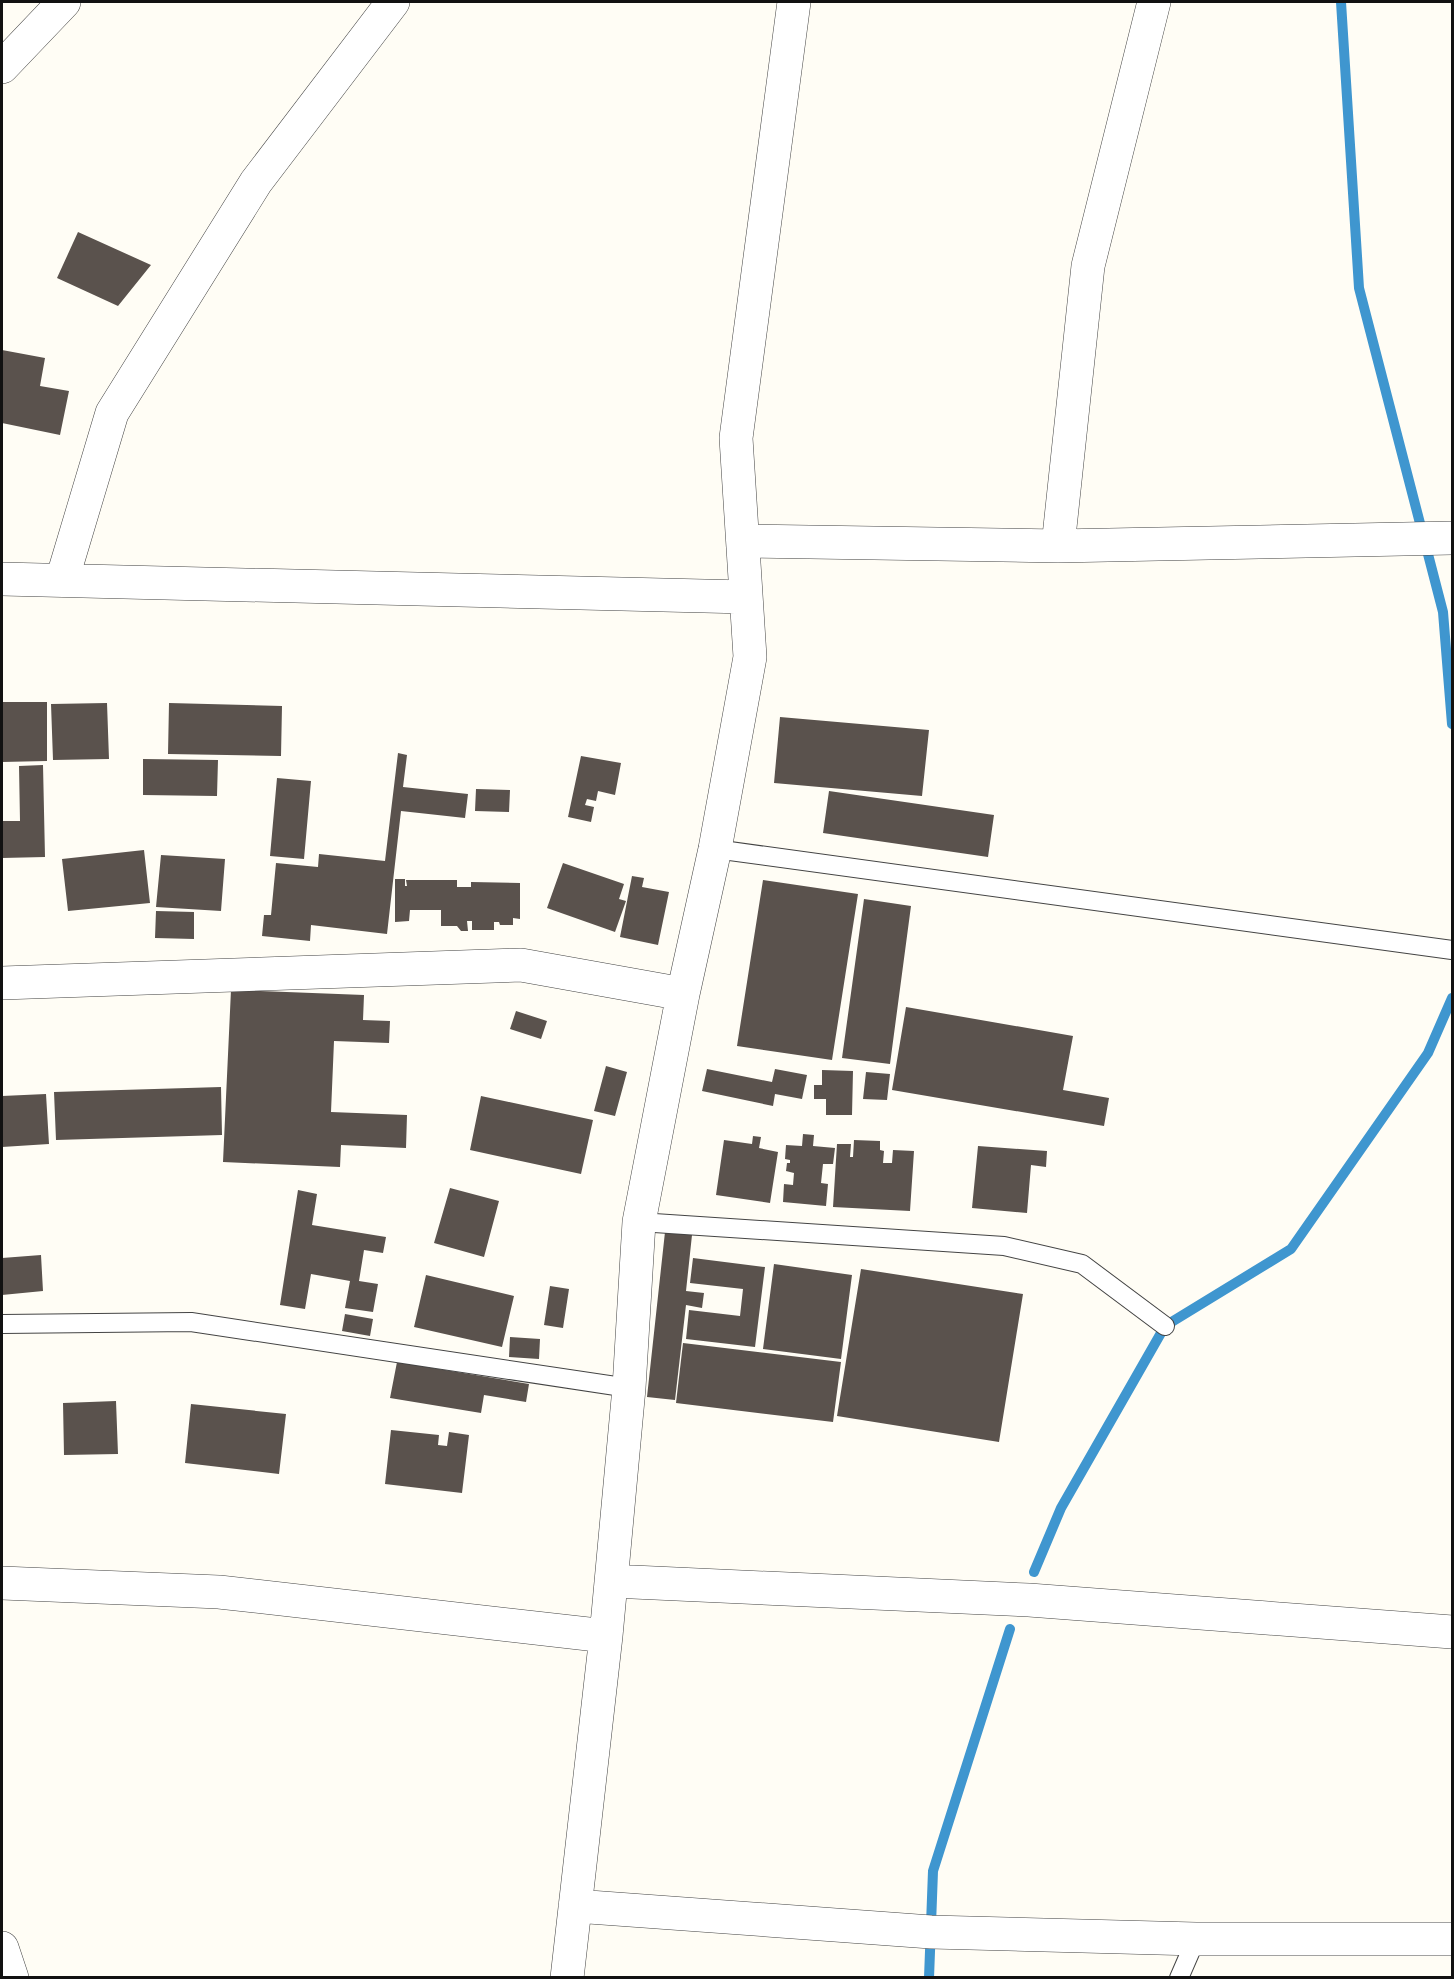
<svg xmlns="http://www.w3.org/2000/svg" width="1454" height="1979" viewBox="0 0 1454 1979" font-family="'Source Serif 4',serif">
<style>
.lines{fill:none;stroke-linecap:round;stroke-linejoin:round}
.stream{stroke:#3f96cf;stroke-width:10}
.building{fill:#5a524d}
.lane-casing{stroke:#444;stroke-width:20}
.street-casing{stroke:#444;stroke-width:34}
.lane{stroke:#fff;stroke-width:18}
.street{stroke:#fff;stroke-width:33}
</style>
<rect width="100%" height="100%" fill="#fffdf5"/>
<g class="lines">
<path class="stream" d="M1341 2 1359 288 1443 612 1452 724
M1034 1572 1061 1508 1165 1326 1291 1249 1428 1053 1452 998
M929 1978 933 1871 1010 1629"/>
</g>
<path class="building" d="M78 232 151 265 118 306 57 278Z
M2 350 45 358 40 386 69 391 60 435 2 423Z
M2 702H47V761L2 762Z
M107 703 109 759 53 760 51 704Z
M169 703 282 706 281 756 168 754Z
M780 717 929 730 922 796 774 783Z
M398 753 407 755 403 787 468 794 465 818 401 811 387 934 311 925 310 941 262 936 264 915H271L276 863 318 867 319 854 385 861Z
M581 756 621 763 615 795 598 791 596 801 587 799 585 805 594 807 591 822 568 817Z
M143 759 218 760 217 796 143 795Z
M43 765 45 857 2 858V821H20L19 766Z
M277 778 311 781 304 859 270 856Z
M476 789 510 790 509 812 475 811Z
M829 791 994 815 988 857 823 833Z
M144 850 150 903 68 911 62 859Z
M161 855 225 859 221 911 156 907Z
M563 863 624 884 619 899 626 901 615 932 547 908Z
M632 876 644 878 642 887 669 892 658 945 620 937Z
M395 879H405V886H407L406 880H457V887H471V882L520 883V919L513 918V925H500L499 922H494V930H472V921H467L468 931H461L457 926H441V910H410L409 921 395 922Z
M763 880 858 894 832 1060 737 1046Z
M864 899 911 906 890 1064 842 1058Z
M156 911 194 912V939L155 938Z
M231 990 364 995 363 1020 390 1021 389 1043 334 1041 331 1112 407 1115 406 1148 341 1145 340 1167 223 1162Z
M906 1007 1073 1036 1063 1090 1109 1098 1104 1126 892 1090Z
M516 1011 547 1021 541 1039 510 1029Z
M606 1066 627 1072 615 1116 594 1111Z
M707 1069 772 1082 775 1069 807 1075 802 1099 775 1094 773 1106 702 1091Z
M822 1070 853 1071 852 1115H826V1099H814V1085H822Z
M866 1072 890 1074 887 1100 863 1099Z
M221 1087 222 1135 56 1140 54 1092Z
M46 1094 49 1144 2 1147V1096Z
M481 1096 593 1120 581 1174 470 1150Z
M803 1134 814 1135 813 1146 835 1148 833 1164H823L821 1183 828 1184 826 1206 783 1202 784 1184 793 1185 794 1173 786 1171 787 1163H790V1160L785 1159 786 1145 802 1146Z
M753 1136 761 1137 759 1148 778 1152 770 1203 716 1195 724 1140 752 1144Z
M854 1140 880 1141V1150L884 1151 883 1163H892L893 1150 914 1151 910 1211 833 1207 837 1144H851L850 1157H853Z
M978 1146 1047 1151 1046 1167 1031 1165 1027 1213 972 1208Z
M450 1188 499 1201 484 1257 434 1243Z
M298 1190 317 1194 312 1225 386 1237 383 1253 364 1250 359 1281 378 1284 373 1312 345 1308 350 1281 311 1274 305 1309 280 1305Z
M665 1232 692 1235 686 1291 704 1293 702 1308 686 1305 675 1400 647 1397Z
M41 1255 43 1291 2 1295V1258Z
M693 1258 765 1267 755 1347 686 1339 689 1310 740 1316 743 1289 690 1283Z
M774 1264 852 1275 841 1359 763 1349Z
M861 1269 1023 1294 999 1442 837 1416Z
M426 1275 514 1296 502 1347 414 1327Z
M550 1286 569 1289 563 1328 544 1325Z
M345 1314 373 1319 370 1336 342 1331Z
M510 1337 540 1339 539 1359 509 1357Z
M683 1343 841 1362 833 1422 676 1403Z
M397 1362 529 1384 526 1402 484 1395 481 1413 390 1398Z
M116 1401 118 1454 64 1455 63 1403Z
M191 1404 286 1414 279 1474 185 1463Z
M391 1430 439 1435 438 1445 447 1446 449 1432 469 1435 462 1493 385 1484Z"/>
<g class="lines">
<defs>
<path id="lane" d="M715 849 1452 950
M639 1222 1004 1246 1082 1264 1165 1326
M2 1324 191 1322 629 1388
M1179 1978 1196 1939"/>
<path id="street" d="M2 67 64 2
M743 541 1058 546 1452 538
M1058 546 1088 266 1154 2
M2 579 746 597
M62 580 112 413 256 182 393 2
M2 983 521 965 683 994
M611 1581 1029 1600 1452 1632
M2 1583 219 1592 606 1636
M575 1906 931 1932 1196 1939H1452
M2 1948 12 1978
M567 1978 606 1636 629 1388 639 1222 683 994 715 849 750 657 736 438 794 2"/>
</defs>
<use href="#lane" class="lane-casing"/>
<use href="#street" class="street-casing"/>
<use href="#lane" class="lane"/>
<use href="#street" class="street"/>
</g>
<rect width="1454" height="1979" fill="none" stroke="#111111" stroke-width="6"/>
</svg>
